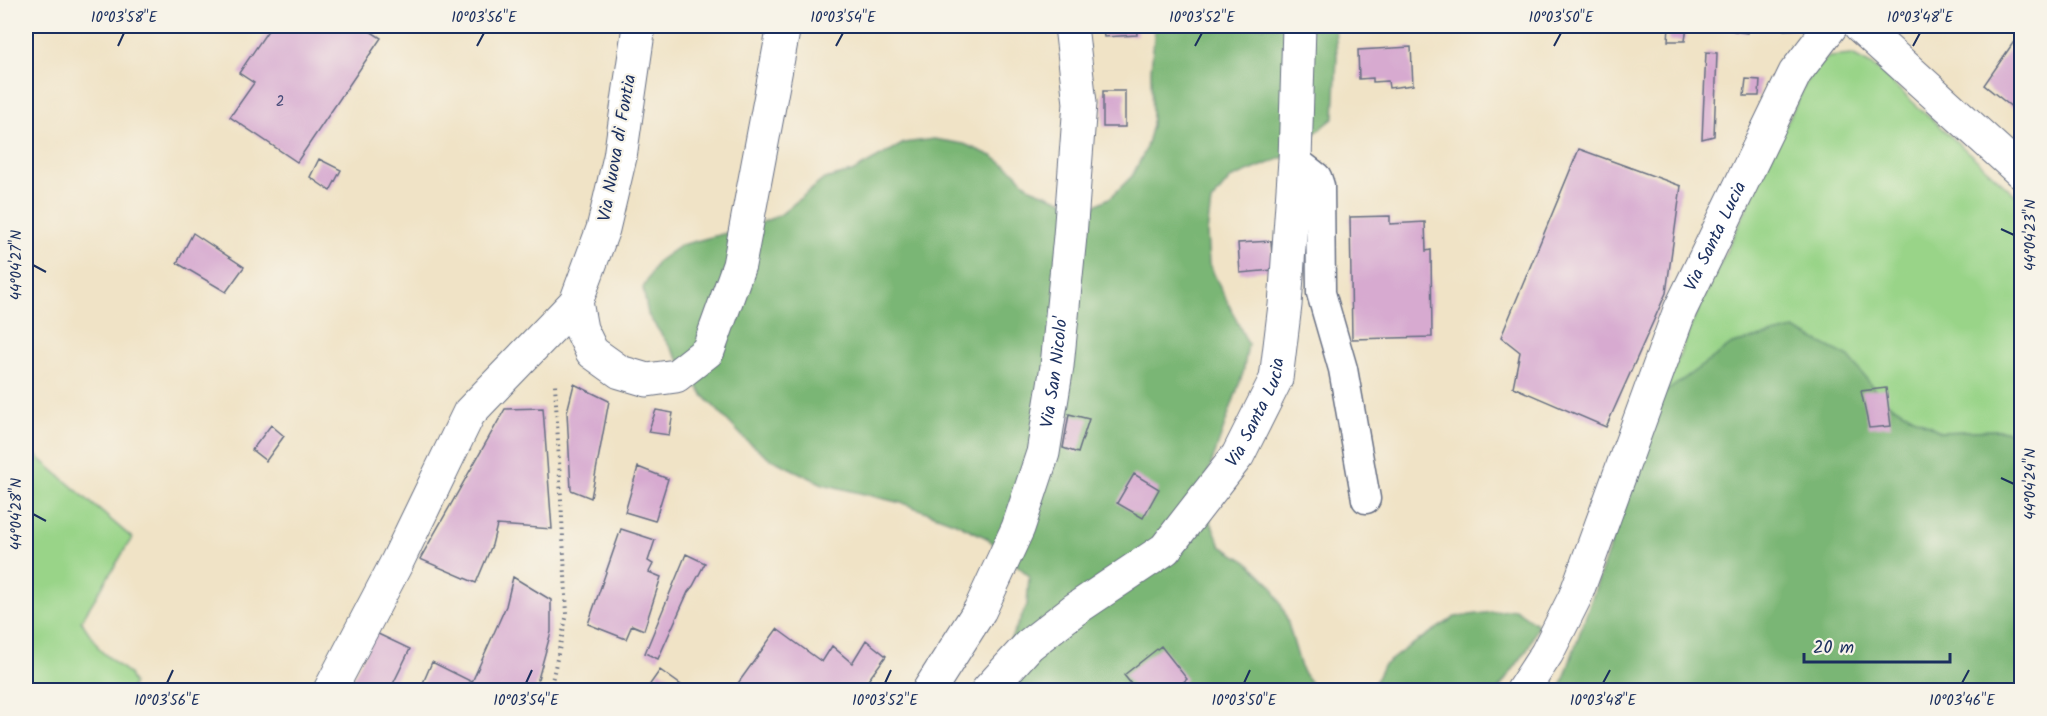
<svg xmlns="http://www.w3.org/2000/svg" width="2047" height="716" viewBox="0 0 2047 716" font-family="Kalam,sans-serif">
<style>
.green{fill:#99d488;stroke:#5a8273;stroke-width:1.5}
.forest{fill:#7ab674;stroke:#4a7269;stroke-width:1.5}
.building{fill:#d7aad0}
.lines{fill:none;stroke-linecap:round;stroke-linejoin:round}
.lane-casing{stroke:#666e82;stroke-width:31}
.street-casing{stroke:#666e82;stroke-width:35}
.secondary-casing{stroke:#666e82;stroke-width:35}
.path{stroke:#666e82;stroke-width:4;stroke-dasharray:1.5 4.5;stroke-linecap:butt}
.lane{stroke:#fff;stroke-width:28}
.street{stroke:#fff;stroke-width:33}
.secondary{stroke:#fff;stroke-width:33}
.ticks{fill:none;stroke:#1b2f5e;stroke-width:2}
.labels{text-anchor:middle;dominant-baseline:central;stroke-width:4.5;stroke-linejoin:round;paint-order:stroke}
.number-label{font-size:15px;fill:#4a4e7a}
.street-label{font-size:18px;fill:#1b2f5e;stroke:#f7f3e8}
.neatline{fill:none;stroke:#1b2f5e;stroke-width:2}
.ticks-label{font-size:15px;text-anchor:middle;fill:#1b2f5e}
</style>
<rect width="100%" height="100%" fill="#f7f3e8"/>
<filter id="ink" filterUnits="userSpaceOnUse"><feTurbulence type="fractalNoise" baseFrequency=".0167" numOctaves="2"/><feDisplacementMap in="SourceGraphic" scale="12" xChannelSelector="R" yChannelSelector="G"/><feConvolveMatrix kernelMatrix="1 2 1 2 8 2 1 2 1" color-interpolation-filters="sRGB"/></filter>
<filter id="wash" filterUnits="userSpaceOnUse"><feTurbulence type="fractalNoise" baseFrequency=".008" numOctaves="4" result="noise"/><feDisplacementMap in="SourceGraphic" scale="24" xChannelSelector="R" yChannelSelector="G"/><feGaussianBlur stdDeviation="1.35" result="paint"/><feColorMatrix in="noise" values="0 0 0 0 0 0 0 0 0 0 0 0 0 0 0 0 0 1.4 0 .05"/><feComposite in="paint" operator="in"/></filter>
<g filter="url(#wash)">
<rect width="100%" height="100%" fill="#f0e3c6"/>
<path class="green" d="M1852 55 1873 66 2021 200V435L2001 430 1941 432 1884 401 1664 394 1691 326 1811 72 1829 57Z
M26 447 132 538 81 621 101 651 129 674 133 684 130 690H26Z"/>
<path class="forest" d="M1155 26H1335L1337 56 1334 118 1284 157 1230 179 1211 202 1207 233 1209 264 1248 344 1243 373 1200 496 1221 546 1249 563 1271 585 1285 613 1302 671 1316 690H978L998 665 1027 605 1029 576 987 538 956 523 905 504 823 484 771 459 746 440 703 395 648 315 643 288 657 262 681 245 753 226 780 215 824 179 852 172 904 143 934 139 964 144 992 156 1015 172 1030 188 1087 210 1111 197 1132 176 1145 151 1152 125 1151 70Z
M1794 329 1849 357 1884 401 1941 432 2001 430 2021 435V690H1560L1663 394 1732 344Z
M1515 609 1538 625 1527 650 1498 690H1371L1383 666 1405 649 1455 617Z"/>
<g id="blocks">
<path class="building" d="M271 26H362L381 38 297 162 230 117 254 83 239 73Z
M1102 26H1136L1137 35 1104 37Z
M1669 26H1687L1685 41H1668Z
M1735 26H1747V33L1734 31Z
M1784 26H1797V29L1784 30Z
M2022 30V115L1984 85Z
M1411 47 1413 85 1389 88 1388 81 1373 82V78L1359 79 1358 50Z
M1706 52 1717 53 1714 136 1702 139Z
M1746 79 1760 80 1759 96H1744Z
M1103 91H1125V127H1103Z
M1579 149 1681 186 1666 293 1606 427 1513 387 1520 352 1501 337Z
M319 159 341 170 330 191 310 177Z
M1390 216V224L1425 222 1426 251 1431 250 1432 337 1352 339 1350 217Z
M193 233 244 267 226 292 177 263Z
M1271 241 1273 270 1240 273 1238 243Z
M574 384 609 401 591 498 571 490 567 412Z
M1886 388 1891 426 1869 428 1861 391Z
M543 408 552 529 497 525 492 545 476 583 420 559 505 409Z
M656 410 673 413 669 435 648 432Z
M1069 414 1089 419 1078 453 1063 448Z
M271 425 284 436 266 461 252 450Z
M638 467 668 479 655 521 625 512Z
M1134 474 1159 489 1143 518 1117 503Z
M621 529 655 540 648 561 653 564 649 572 661 577 644 630 632 625 626 639 588 624Z
M686 554 705 563 693 586 688 592 658 659 645 653Z
M513 577 551 600V632L535 690H420L432 662 472 682 506 606Z
M777 629 822 662 832 646 852 663 866 640 886 656 861 690H741L736 686Z
M376 633 410 649 390 690H347Z
M1161 646 1187 679 1173 690H1136L1124 675Z
M660 670 681 685 677 690H646Z"/>
</g>
</g>
<g filter="url(#ink)">
<use href="#blocks" fill-opacity="0" stroke="#666e82" stroke-width="1.5"/>
<g class="lines">
<defs>
<path id="lane" d="M1295 160 1317 177 1320 186 1321 293 1343 369 1366 499"/>
<g id="street">
<path d="M1860 26 2022 173"/>
<path d="M330 690 396 564 469 413 576 302"/>
<path id="s1" d="M988 690 1029 645 1074 610 1165 549 1238 455 1276 379 1285 305 1295 160 1299 26"/>
<path id="s2" d="M1523 690 1547 653 1575 597 1680 310 1795 73 1831 26"/>
</g>
<g id="secondary">
<path d="M639 26 620 157 603 229 576 302 581 329 592 352 620 372 647 380 676 376 708 351 739 265 784 26"/>
<path id="s3" d="M929 690 980 610 1018 528 1043 453 1057 366 1070 236 1080 103 1071 26"/>
</g>
</defs>
<use href="#lane" class="lane-casing"/>
<use href="#street" class="street-casing"/>
<use href="#secondary" class="secondary-casing"/>
<path class="path" d="M550 690 567 614 555 384"/>
<use href="#lane" class="lane"/>
<use href="#street" class="street"/>
<use href="#secondary" class="secondary"/>
</g>
</g>
<path class="ticks" d="M118 46 124 33M477 46 484 33M836 46 843 33M1195 46 1202 33M1554 46 1561 33M1913 46 1920 33M2001 229 2014 235M33 265 46 272M2001 478 2014 484M33 514 46 521M167 683 173 670M526 683 532 670M885 683 891 670M1244 683 1250 670M1603 683 1610 670M1962 683 1969 670"/>
<g class="labels">
<g class="number-label">
<text x="280" y="102">2</text>
</g>
<g class="street-label">
<text transform="translate(618 148) rotate(-80)">Via Nuova di Fontia</text>
<text stroke="none"><textPath href="#s2" startOffset="494">Via Santa Lucia</textPath></text>
<text stroke="none"><textPath href="#s3" startOffset="346">Via San Nicolo'</textPath></text>
<text stroke="none"><textPath href="#s1" startOffset="393">Via Santa Lucia</textPath></text>
</g>
</g>
<rect width="2047" height="716" fill="none" stroke="#f7f3e8" stroke-width="66"/>
<path d="M1804 653v9h146v-9" fill="none" stroke="#1b2f5e" stroke-width="3"/>
<text x="1813" y="653" font-size="18" fill="#1b2f5e" stroke="#f7f3e8" stroke-width="4.5" paint-order="stroke">20 m</text>
<rect x="33" y="33" width="1981" height="650" class="neatline"/>
<g class="ticks-label">
<text x="124" y="22">10°03'58"E</text>
<text x="484" y="22">10°03'56"E</text>
<text x="843" y="22">10°03'54"E</text>
<text x="1202" y="22">10°03'52"E</text>
<text x="1561" y="22">10°03'50"E</text>
<text x="1920" y="22">10°03'48"E</text>
<text transform="translate(2030 235) rotate(-90)" y="5">44°04'23"N</text>
<text transform="translate(16 265) rotate(-90)" y="5">44°04'27"N</text>
<text transform="translate(2030 484) rotate(-90)" y="5">44°04'24"N</text>
<text transform="translate(16 514) rotate(-90)" y="5">44°04'28"N</text>
<text x="167" y="705">10°03'56"E</text>
<text x="526" y="705">10°03'54"E</text>
<text x="885" y="705">10°03'52"E</text>
<text x="1244" y="705">10°03'50"E</text>
<text x="1603" y="705">10°03'48"E</text>
<text x="1962" y="705">10°03'46"E</text>
</g>
</svg>
